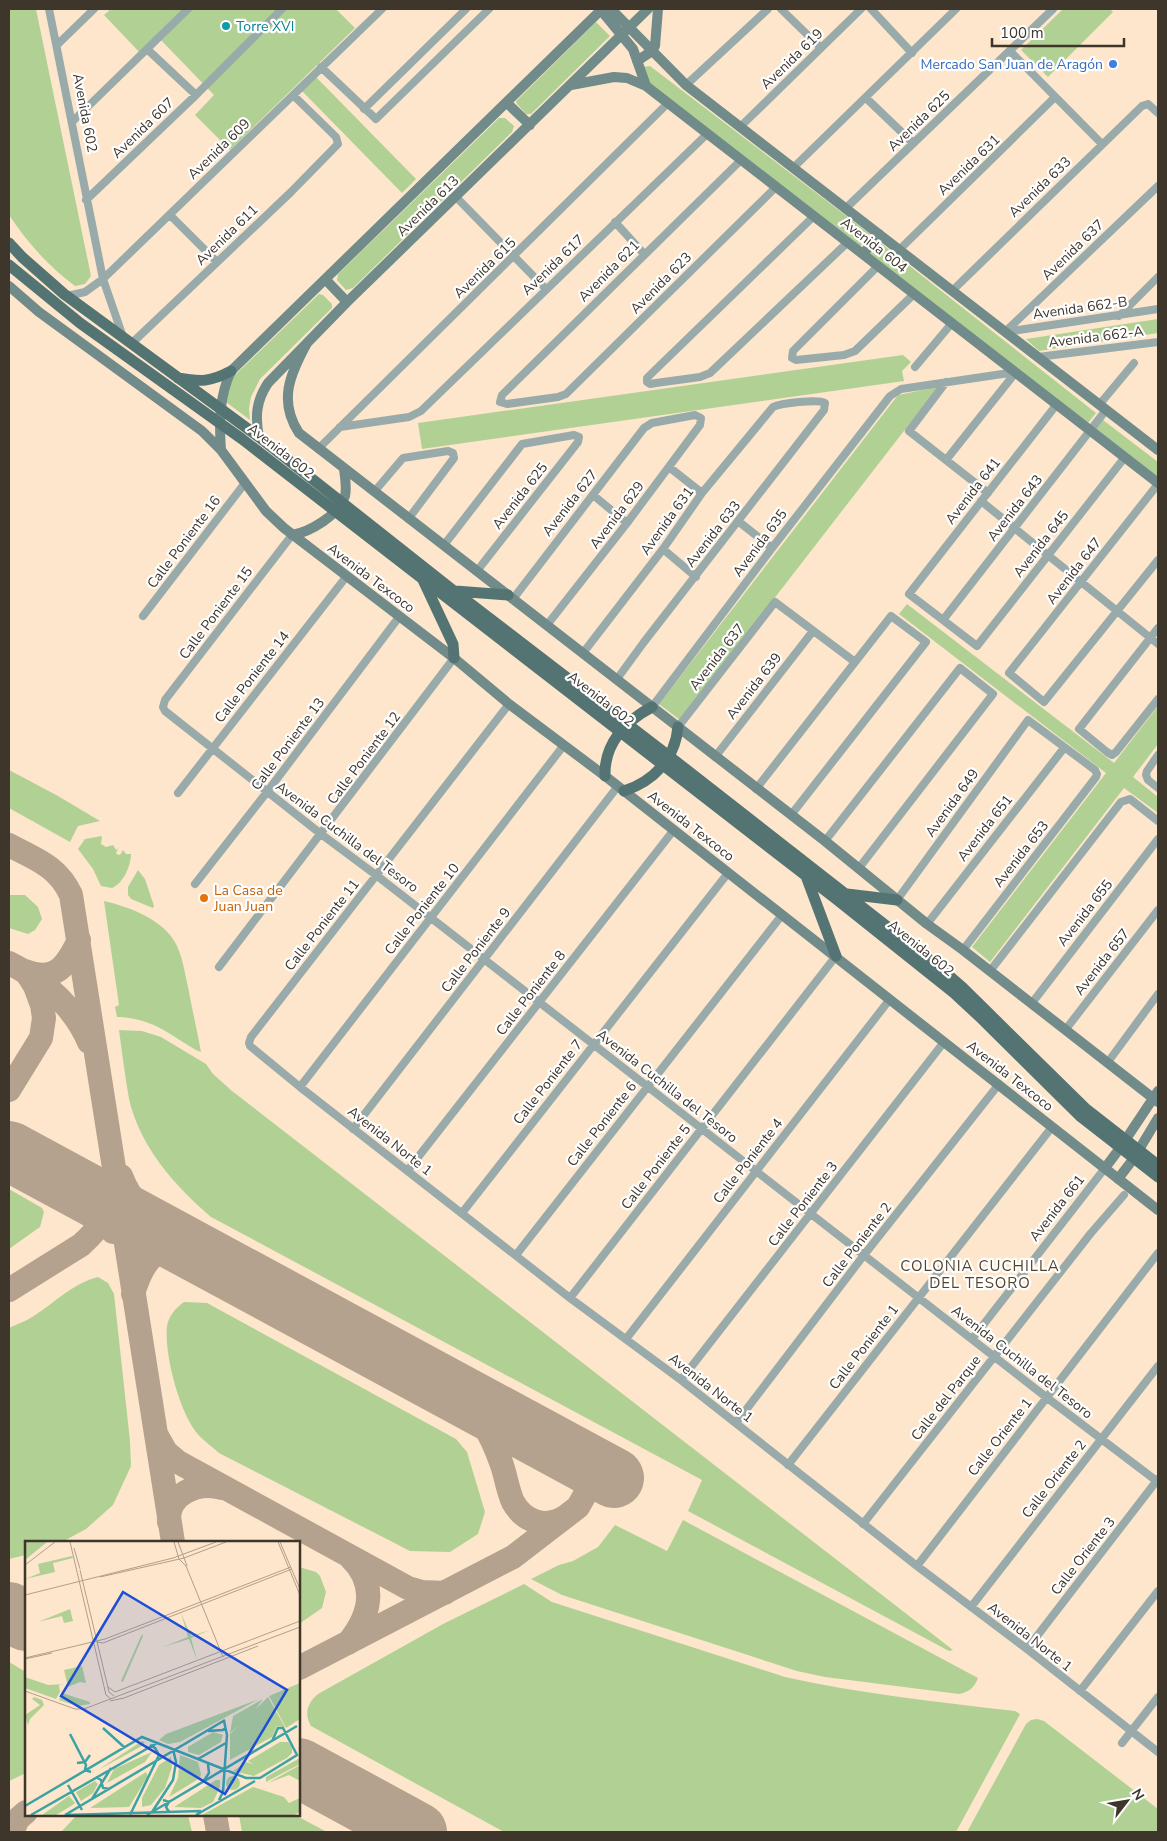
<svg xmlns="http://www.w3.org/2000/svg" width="1167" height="1841" viewBox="0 0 1167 1841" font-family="'Nunito Sans',sans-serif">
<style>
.green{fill:#b1d194}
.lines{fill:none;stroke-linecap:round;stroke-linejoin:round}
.taxiway{stroke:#b4a28e;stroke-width:24}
.runway{stroke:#b4a28e;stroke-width:60}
.street{stroke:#9aa;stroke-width:8}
.secondary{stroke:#718b8b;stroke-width:10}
.primary{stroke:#547474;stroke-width:11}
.culture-dot{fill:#0f9aa8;stroke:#fff;stroke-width:2}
.shop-dot{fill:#3f7fe0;stroke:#fff;stroke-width:2}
.food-dot{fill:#e8710a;stroke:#fff;stroke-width:2}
.labels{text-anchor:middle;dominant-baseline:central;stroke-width:4.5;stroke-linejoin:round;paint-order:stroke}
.culture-label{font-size:14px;fill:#0d838f;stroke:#fff;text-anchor:start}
.street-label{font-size:14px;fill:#3e352b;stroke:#fff}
.shop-label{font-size:14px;fill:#366cbe;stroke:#fff;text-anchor:end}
.food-label{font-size:14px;fill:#c56008;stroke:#fff;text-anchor:start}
.neighbourhood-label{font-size:15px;letter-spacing:1px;fill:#55432c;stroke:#fff}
.inset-river{fill:none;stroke:#3ba3a4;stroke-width:2.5}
.inset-road{fill:none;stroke:#b19f8b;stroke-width:1}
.view{fill:#1d4ed8;fill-opacity:0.15;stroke:#1d4ed8;stroke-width:2.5}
.inset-edge{fill:none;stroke:#3e352b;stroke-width:2.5}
</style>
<rect width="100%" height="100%" fill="#fde6cb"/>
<path class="green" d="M9 9H36L91 276 85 284 75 286C48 266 27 242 9 215Z
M111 9H336L355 28 230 150 195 115 214 95 159 38 142 55 104 15Z
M1063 9H1110L1113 12 1048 77 1021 50Z
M596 22 610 36 531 114H526L517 104 516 101Z
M650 66 870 234 860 247 647 82 643 67Z
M316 77 416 179 402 193 302 91Z
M499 118H505L514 126 512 132 353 288 346 290 337 280 338 274Z
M878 241 1096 413 1088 423 868 254Z
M319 294 323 295 332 304V308L260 379 251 397 249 408 250 420 226 402 227 391 234 376Z
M1158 319V333L1039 351 1026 339Z
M903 355 911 362 902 371 904 381 422 449 418 423Z
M938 387 680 720 659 704 898 395Z
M1103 420 1158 462V477L1096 429Z
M907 604 1114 763 1158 706V744L1133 777 1158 797V813L1124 788 990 962 972 947 1106 773 899 614Z
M9 770 58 796 100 821 78 826 70 842 9 808Z
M102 836 101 844 106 847 113 845 116 850 118 848 116 854 120 855 123 850 126 854H131C131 865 124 883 112 888L101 886 93 869 78 849 85 839Z
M138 870 145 879 154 906 153 908 131 899 128 895V887Z
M9 895H25L38 907 42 919 35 930 28 934 9 928Z
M104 901C130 907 165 920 177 946 183 959 185 974 188 987 192 1009 197 1030 201 1052L196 1050C167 1033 152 1018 117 1017L115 1007 119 1005Z
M119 1030 142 1031 161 1037 206 1064 213 1074 232 1091 953 1650 949 1651 688 1511 702 1480 211 1217C175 1186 140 1147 129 1099 125 1076 122 1053 119 1030Z
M9 1189 42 1208 44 1212 40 1227 9 1249Z
M98 1277 108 1283 114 1294 130 1441 131 1466 113 1505 86 1529 62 1542H26V1555L9 1559V1328C15 1325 21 1323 27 1320 51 1307 70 1284 98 1277Z
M184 1302 207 1303 456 1439 467 1452 485 1512 478 1534 450 1552 410 1551 219 1453C212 1446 202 1440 196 1432 179 1410 164 1354 167 1326 169 1315 176 1308 184 1302Z
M683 1520 978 1678C974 1688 969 1692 959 1694L825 1677 797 1671 562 1595 531 1579 559 1565 573 1561 598 1547 615 1525 667 1551Z
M299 1567 316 1572 320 1576 326 1592 322 1608 299 1624Z
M524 1584 552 1602 785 1677C861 1694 938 1702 1015 1711L1020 1714 1019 1716 956 1832H504L311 1726C304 1714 307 1703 318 1694L443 1624Z
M9 1662 26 1672V1773L9 1781Z
M1037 1719 1044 1721 1158 1809V1832H967L1026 1724 1031 1720Z
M77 1815H188L192 1832H61Z
M239 1815H295L327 1832H242Z"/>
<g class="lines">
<path class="taxiway" d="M9 845C35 859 58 866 71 895L173 1542
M9 963C45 981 73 1005 89 1042
M25 971C56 983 67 965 79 940
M9 1090 41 1038 44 1018 42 1005 35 986 28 975
M55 1176 85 1201 113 1232
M121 1176C131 1202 151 1222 172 1240
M9 1290 81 1245C99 1229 112 1211 114 1188
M133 1294C143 1260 158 1239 195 1252
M441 1386C457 1396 472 1407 483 1424 491 1436 497 1451 502 1465 506 1477 508 1491 513 1502 524 1522 546 1529 565 1517
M157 1436 166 1452 178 1462 408 1588 422 1592 445 1593
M169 1522C167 1494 198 1481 222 1488
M9 1608 26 1611
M348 1643C371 1615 378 1584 350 1557
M299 1668 513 1557 578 1507 599 1470
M215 1815 218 1832
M12 1832 18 1819 26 1812"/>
<path class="runway" d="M9 1151 614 1478
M9 1612 26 1621
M299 1768 417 1832"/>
<path class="street" d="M49 9 103 279 123 337
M781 9 821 48
M871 9 912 53
M57 45 94 9
M147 49 196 95
M1010 51 1102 144
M321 67 376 119 489 9
M686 85 768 9
M866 98 913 143
M364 109 466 9
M72 122 188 9
M740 127 861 9
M741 160 502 395 500 402 507 404 558 397 566 394 776 187
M793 168 956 9
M456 197 546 289
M86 200 196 95 282 9
M845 209 1053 9
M170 215 217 262
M814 216 651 374 647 378V382L650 384 656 383 700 377 710 373 848 242
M615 222 644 254
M899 250 1055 97
M878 266 793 351 792 358 796 360 844 355 855 351 914 294
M952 291 1142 106 1148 104 1158 113
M67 296 85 292 103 279 382 9
M1119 316 1158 277
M1005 332 1158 186
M1005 332 1158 309
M131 344 291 192 338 144 336 137 293 95
M1038 357 1158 342
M915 367 952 323
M946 382 909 431 988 493
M1057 404 909 594 977 646 1125 457
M1099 405 1134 363
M340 427 409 417 421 411 707 134
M318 449 668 103
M946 460 1016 372
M669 467 702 493
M1158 484 1009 673 1044 702 1158 560
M374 492 403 458 448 451 453 453 454 458 409 518
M593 495 627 523
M981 501 1158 644
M738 521 772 548
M292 535 165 700 163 707 165 711 321 834 376 875 1046 1397 1158 1482
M444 545 522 444 574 435 579 437 578 442 477 571
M663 549 696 577
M513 599 644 428 652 423 695 415 701 418 700 425 627 523 547 625
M143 616 245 483
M943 620 1106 410
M1158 628 1079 729 1107 752 1112 755 1116 752 1158 699
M583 653 663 549 702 493 773 407C781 403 818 399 825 403L824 410 644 642 617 679
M509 704 251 1037 249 1043 250 1046 300 1087 570 1298 681 1380 917 1566 1027 1649 1158 1752
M652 707 772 548 890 396 901 389 1016 372
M678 727 775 602 855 662
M1158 755 1147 771 1146 775 1148 780 1158 788
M715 757 813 631
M756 789 891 616 926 642 791 815
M178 793 346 577
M825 841 960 668 993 694 859 868
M195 884 267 792 399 617
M897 900 1028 720 1095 770 1097 774 1096 777 963 950
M927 924 1064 748
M219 967 454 658
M990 971 1121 802 1130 799 1158 821
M1032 1003 1158 839
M1066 1029 1158 910
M1108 1062 1158 994
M300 1087 564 745
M353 1129 618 786
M408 1170 673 831
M462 1213 728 873
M516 1255 782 915
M570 1298 836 956
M973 1338 1105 1168
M626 1339 890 999
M681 1380 944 1042
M736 1423 864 1255 999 1084
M788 1465 1052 1127
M863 1524 1091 1233 1124 1195
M917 1566 1158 1253
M971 1607 1158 1366
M1027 1649 1158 1479
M1080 1691 1158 1591
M1122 1743 1158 1697"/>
<path class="secondary" d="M600 9 633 49 646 86 1158 483
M611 9 686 85 1158 450
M637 61 652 51 655 46 658 9
M571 85 614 77 627 78 646 86
M507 103 530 125
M863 254 879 234
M326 280 347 302
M9 286 39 312 202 431 221 450 266 511 284 528 454 658 509 704 605 776 1158 1210
M307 343C290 374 278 401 299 433L825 841 927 924 963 950 1158 1102
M259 437C255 417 256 401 268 383L347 302 648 9
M221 450C219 422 219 397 231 371L602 9
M292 535C310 532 339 515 345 496 347 488 345 477 344 469
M1105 1168 1120 1148 1158 1091
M1118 1179 1134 1158 1158 1118"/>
<path class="primary" d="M9 243 22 257 64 294 259 437 454 591 669 756 939 967 963 988 1085 1108 1158 1165
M9 265 80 323 242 439 836 899 954 993 982 1019 1081 1117 1158 1177
M178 378C201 382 210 382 231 371
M423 580 453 644 454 658
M455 591 508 595
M605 776C604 744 625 721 652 707
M624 791C654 781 675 759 678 727
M806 876 836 956
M847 894 897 900"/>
</g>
<circle class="culture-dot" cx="226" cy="26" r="5"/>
<circle class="shop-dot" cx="1113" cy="64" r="5"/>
<circle class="food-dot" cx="204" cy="898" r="5"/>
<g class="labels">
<g class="culture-label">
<text x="236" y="26">Torre XVI</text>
</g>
<g class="street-label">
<text transform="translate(792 59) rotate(-44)">Avenida 619</text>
<text transform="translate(85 113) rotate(79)">Avenida 602</text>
<text transform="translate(919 121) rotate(-44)">Avenida 625</text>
<text transform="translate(143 128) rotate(-44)">Avenida 607</text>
<text transform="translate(219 149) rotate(-44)">Avenida 609</text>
<text transform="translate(969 165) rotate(-44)">Avenida 631</text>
<text transform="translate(1040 187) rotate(-44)">Avenida 633</text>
<text transform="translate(428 206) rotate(-44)">Avenida 613</text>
<text transform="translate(227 235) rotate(-44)">Avenida 611</text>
<text transform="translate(874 245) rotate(38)">Avenida 604</text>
<text transform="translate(1073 250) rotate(-44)">Avenida 637</text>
<text transform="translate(553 265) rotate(-44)">Avenida 617</text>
<text transform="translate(485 268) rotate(-44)">Avenida 615</text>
<text transform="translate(609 271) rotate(-45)">Avenida 621</text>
<text transform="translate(661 283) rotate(-45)">Avenida 623</text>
<text transform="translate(1080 308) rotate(-8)">Avenida 662-B</text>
<text transform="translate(1096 337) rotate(-7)">Avenida 662-A</text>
<text transform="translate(281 451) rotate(38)">Avenida 602</text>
<text transform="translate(973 491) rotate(-52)">Avenida 641</text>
<text transform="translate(520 496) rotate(-52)">Avenida 625</text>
<text transform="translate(570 503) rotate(-52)">Avenida 627</text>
<text transform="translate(1015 508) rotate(-52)">Avenida 643</text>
<text transform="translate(617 515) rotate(-53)">Avenida 629</text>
<text transform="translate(667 521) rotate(-54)">Avenida 631</text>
<text transform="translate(713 534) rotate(-52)">Avenida 633</text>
<text transform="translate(184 542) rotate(-53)">Calle Poniente 16</text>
<text transform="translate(760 543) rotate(-53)">Avenida 635</text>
<text transform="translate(1041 544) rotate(-52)">Avenida 645</text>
<text transform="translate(1074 571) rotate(-52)">Avenida 647</text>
<text transform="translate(371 578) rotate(37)">Avenida Texcoco</text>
<text transform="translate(216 613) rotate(-53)">Calle Poniente 15</text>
<text transform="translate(717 657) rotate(-52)">Avenida 637</text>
<text transform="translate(252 677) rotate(-52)">Calle Poniente 14</text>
<text transform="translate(754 686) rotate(-52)">Avenida 639</text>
<text transform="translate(601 699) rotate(38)">Avenida 602</text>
<text transform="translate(288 744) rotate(-53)">Calle Poniente 13</text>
<text transform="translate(364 758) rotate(-53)">Calle Poniente 12</text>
<text transform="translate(952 803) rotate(-54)">Avenida 649</text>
<text transform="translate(691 826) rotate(38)">Avenida Texcoco</text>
<text transform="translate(985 828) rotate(-52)">Avenida 651</text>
<text transform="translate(347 837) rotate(37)">Avenida Cuchilla del Tesoro</text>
<text transform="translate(1021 854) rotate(-52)">Avenida 653</text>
<text transform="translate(422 909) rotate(-52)">Calle Poniente 10</text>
<text transform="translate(1085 913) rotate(-52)">Avenida 655</text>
<text transform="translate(322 925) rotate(-52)">Calle Poniente 11</text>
<text transform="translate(921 948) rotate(39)">Avenida 602</text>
<text transform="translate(476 950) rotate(-52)">Calle Poniente 9</text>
<text transform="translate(1102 962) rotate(-52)">Avenida 657</text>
<text transform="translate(531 993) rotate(-52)">Calle Poniente 8</text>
<text transform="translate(1010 1076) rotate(38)">Avenida Texcoco</text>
<text transform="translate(548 1082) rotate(-52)">Calle Poniente 7</text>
<text transform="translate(667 1086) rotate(38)">Avenida Cuchilla del Tesoro</text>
<text transform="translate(602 1124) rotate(-52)">Calle Poniente 6</text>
<text transform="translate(390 1141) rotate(38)">Avenida Norte 1</text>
<text transform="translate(748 1161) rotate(-52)">Calle Poniente 4</text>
<text transform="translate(656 1167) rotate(-52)">Calle Poniente 5</text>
<text transform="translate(803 1204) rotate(-52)">Calle Poniente 3</text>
<text transform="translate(1057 1208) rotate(-52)">Avenida 661</text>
<text transform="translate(857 1245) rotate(-52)">Calle Poniente 2</text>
<text transform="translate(864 1347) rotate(-52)">Calle Poniente 1</text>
<text transform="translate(1022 1362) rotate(38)">Avenida Cuchilla del Tesoro</text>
<text transform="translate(711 1388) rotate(38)">Avenida Norte 1</text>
<text transform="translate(946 1398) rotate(-52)">Calle del Parque</text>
<text transform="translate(1000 1437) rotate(-52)">Calle Oriente 1</text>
<text transform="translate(1054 1479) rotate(-52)">Calle Oriente 2</text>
<text transform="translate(1083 1556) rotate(-52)">Calle Oriente 3</text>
<text transform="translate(1030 1637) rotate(38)">Avenida Norte 1</text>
</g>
<g class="shop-label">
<text x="1103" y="64">Mercado San Juan de Aragón</text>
</g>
<g class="food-label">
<text x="214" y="890">La Casa de<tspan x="214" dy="16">Juan Juan</tspan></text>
</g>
<g class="neighbourhood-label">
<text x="980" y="1266">COLONIA CUCHILLA<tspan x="980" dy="17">DEL TESORO</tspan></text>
</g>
</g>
<g transform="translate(25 1541)">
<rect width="275" height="275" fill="#fde6cb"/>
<path d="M0 1H22L0 19ZM47 15 48 17 28 22 30 31 0 38 15 32 13 23ZM45 68 48 80 39 82 37 75 13 81ZM156 72 166 95 185 89 166 97 172 119 164 98 138 106 163 96ZM117 93 118 95 98 141 96 140ZM57 125 61 142 55 141 43 146 39 129ZM0 136 23 144 40 143 34 144 35 151 31 158 0 147ZM275 142V178L261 187 244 155ZM37 152 65 161V163L52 165 34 159ZM9 156 17 159 19 164 5 178 3 184 0 174 15 164 7 158ZM243 156 260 186 252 185 247 196 205 219V193ZM234 158 155 201 143 203 134 199 141 193ZM238 158 227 173 205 192 208 175ZM188 191 198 194 196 201 174 214 163 211V206ZM117 200 120 201 117 205 73 229ZM255 201H263L267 206V212L262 217 229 235 208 230 221 221 228 223 223 220ZM127 211 120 221 82 242 89 228ZM155 214 173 221 176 233 175 237 144 256 153 237ZM146 216 147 226 140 247 126 264 117 266V257L134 224ZM275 217V223L241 241V236ZM275 224V240L264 234 243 242ZM121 231 123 235 104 266 65 267ZM201 242a7 7 0 1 1 14 0a7 7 0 1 1-14 0ZM191 239H195V246L188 261 176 267 149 266ZM70 240 73 243 68 252 56 260 51 251ZM228 246 259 256 264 262 275 257V271L269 274H177ZM44 255 50 262 46 265 31 274H17Z" fill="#b1d194"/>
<path class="inset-river" d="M78 187 99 206M183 190 198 189 201 186M45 193 61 224 60 229 66 231M173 218 201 202M52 222 60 221 65 214M71 236 76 239 78 247 85 248M235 237 272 214 258 187H253L247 200M178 241 184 232 183 223M43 244 57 269M67 258 86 227M138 259 144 261 141 266 144 271M194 259 198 251 202 194 199 180M0 265 117 196 221 237H235M127 271 148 239 151 221 148 208M6 274 132 202M40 274 200 179M41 274 176 270M105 274 134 214 130 207 125 204M122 274 272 185M171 274 230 240"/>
<path class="inset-road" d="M45 1 81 154 86 158M149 1 154 18 161 25 198 116M153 1 162 25M253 1 275 54M255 1 275 48M49 7 55 28M0 24 30 1M55 29 84 151 89 155M75 36 159 17 201 1M0 54 148 17 191 1M72 101 78 102 267 28M0 117 80 98 266 26M0 118 27 112M83 146 90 151 275 80M0 150 50 168H59L275 86M85 160 99 157 233 105"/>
<path class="view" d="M98 51 262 149 200 253 36 155Z"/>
<rect width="275" height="275" class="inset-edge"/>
</g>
<rect width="1167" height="1841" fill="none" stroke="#3e352b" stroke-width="20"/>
<g transform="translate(1127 1801) rotate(59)" stroke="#ffffff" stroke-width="4" paint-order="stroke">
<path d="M0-4L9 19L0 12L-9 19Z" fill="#3e352b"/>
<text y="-8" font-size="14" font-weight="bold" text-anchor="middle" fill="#3e352b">N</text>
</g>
<path d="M992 38v8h132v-8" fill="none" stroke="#3e352b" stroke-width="2.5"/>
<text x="1000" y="38" font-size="15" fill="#3e352b" stroke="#ffffff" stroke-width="4" paint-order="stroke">100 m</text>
</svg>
